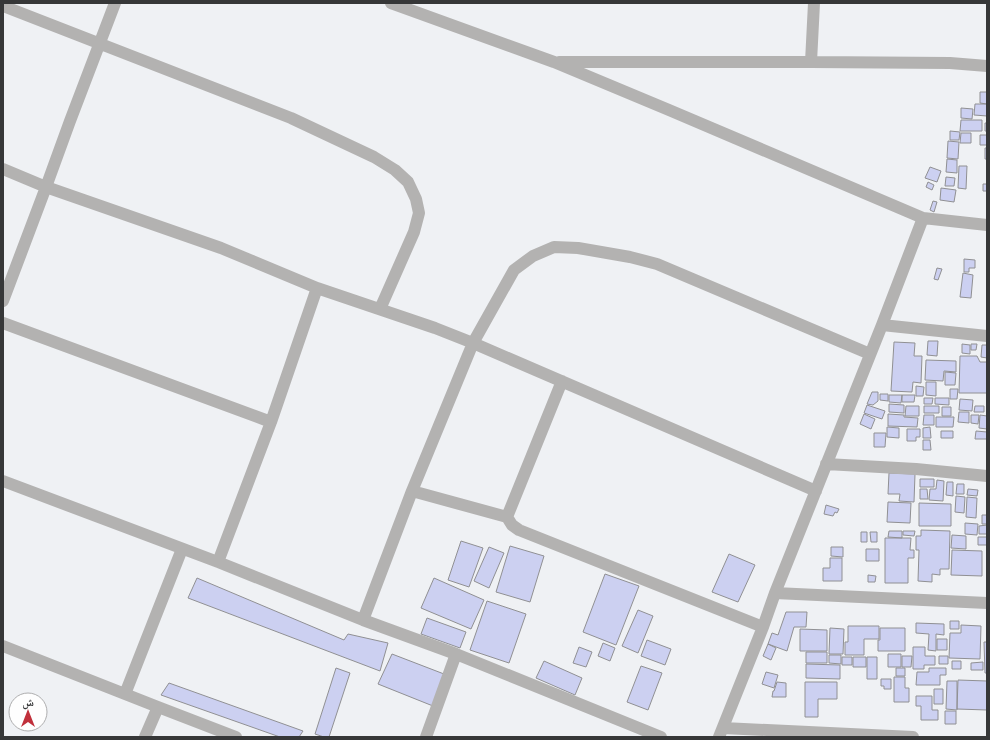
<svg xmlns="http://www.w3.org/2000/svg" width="990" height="740" viewBox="0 0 990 740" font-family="'Roboto Condensed','Noto Naskh Arabic',sans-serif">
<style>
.building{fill:#ccd0f1;stroke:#909093}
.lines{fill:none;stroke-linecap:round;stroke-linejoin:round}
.minor{stroke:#b3b2b1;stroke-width:12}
</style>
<rect width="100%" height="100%" fill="#eff1f4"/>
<path class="building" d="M980 92H987V104L980 103Z
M975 104H987V116L974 115Z
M961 108 973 109 972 119 961 118Z
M961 120H982V131H960Z
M985 123H987V131H985Z
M950 131 960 132 959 140H950Z
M961 133H971V143H960Z
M980 135H987V145H980Z
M948 141 959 142 958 159 947 158Z
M985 148H987V159H985Z
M947 159 957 160V173L946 172Z
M959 166H967L966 189 958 188Z
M930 167 941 171 937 182 925 178Z
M946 177 955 178 954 186H945Z
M928 182 934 185 932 190 926 187Z
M983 184H987V191H983Z
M941 188 956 190 954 202 940 200Z
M933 201 937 202 934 212 930 210Z
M964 259 975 260V268H969V272H964Z
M937 268 942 269 938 280 934 279Z
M963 273 973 275 971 298 960 297Z
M928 341H938L937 356 927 355Z
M894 342 915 343 914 356H922L921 383 913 382 912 392 891 391Z
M962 344 970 345V354L962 353Z
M971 344H977L976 350H971Z
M982 345H987V358L981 357Z
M960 356H977L980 362H987V393H959Z
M926 360 956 361V372L944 371 943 381 925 380Z
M945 372 956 373 955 385H945Z
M926 382H936V396L926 395Z
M916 386 924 387 923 396H916Z
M950 389H958L957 399H950Z
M872 392H878V401L873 405 867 404Z
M880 394H888V401L880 400Z
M889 395H902L901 403 889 402Z
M902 395H915L914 402H902Z
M924 398H933L932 404H924Z
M935 398H949V405L935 404Z
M960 399 973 400 972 411 959 410Z
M889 404 904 405V413L889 412Z
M867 405 885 411 882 419 864 413Z
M906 406H919V416H905Z
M924 406H939V413H924Z
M975 406H984V412H974Z
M942 407H951V416H942Z
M959 412H969V423L958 422Z
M864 414 875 419 871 429 860 424Z
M888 414 904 415V417L918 418 917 427 888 426Z
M924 415H934V425H923Z
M971 415H979L978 424 971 423Z
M980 415 987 416V429L979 428Z
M936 417H954L953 427H936Z
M887 427 899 428V438L887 437Z
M930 427 931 438H923V428Z
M907 429H920V437H916V441H907Z
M941 431H953V438H941Z
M976 431 987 432V439H975Z
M874 433H886L885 447H874Z
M923 440H930L931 450H923Z
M889 473 915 474 914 502 899 501 900 494H888Z
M920 479H934V487H920Z
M937 480 944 481 943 501 929 500 930 489H936Z
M947 482H953V496L946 495Z
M957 484H964V494H956Z
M920 489H927L928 499H920Z
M968 489 978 490 977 496 967 495Z
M956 496 965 497 964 513 955 512Z
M967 497 977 498 976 518 966 517Z
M888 502 911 503 910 523 887 522Z
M919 503 951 504V526H919Z
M826 505 839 509 837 513 835 512 833 516 824 514Z
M982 515H987V524H982Z
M965 523 978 524 977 535 965 534Z
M987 525V534H979V526Z
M921 530 950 531 949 569H940V575L932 574V582L918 581 919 550H916V536H921Z
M889 531H902V538L888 537Z
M903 531H915L914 536 903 535Z
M861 532H867V542H861Z
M870 532H877V542H871Z
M952 535 966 536V549L951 548Z
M978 537H987V545H978Z
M885 538H911L910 550H914V558H908V583H885Z
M461 541 483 548 469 587 448 580Z
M510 546 544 556 530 602 496 592Z
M489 547 504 553 489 588 474 581Z
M831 547H843V557L831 556Z
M866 549H879V561H866Z
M952 550 982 551V576L951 575Z
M729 554 755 565 738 602 712 592Z
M830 558H842V581H823V568H830Z
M605 574 639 586 616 645 583 632Z
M868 575 876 576 875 582H868Z
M197 578 344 640 348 634 388 643 380 671 188 598Z
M434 578 484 600 471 629 421 608Z
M487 601 526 614 509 663 470 650Z
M638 610 653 616 638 653 622 646Z
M786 612H807L806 627H794L787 651 768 644 772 633 778 635Z
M427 618 466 632 460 648 421 634Z
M950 621H959V629H950Z
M916 623 944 624V635L936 634V651L928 650 929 634 916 633Z
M961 625 981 626 980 659 949 658 950 633H961Z
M848 626H879V639H864V655H845V642H848Z
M830 628 844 629 843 654H829Z
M880 628H905V651H878V640H880Z
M800 629 827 630V651H800Z
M937 639H947V650H937Z
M647 640 671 649 665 665 641 656Z
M984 642H987V673H985Z
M603 643 615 648 610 661 598 656Z
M768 644 776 648 771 660 763 656Z
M579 647 592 652 586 667 573 663Z
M913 647H925V656H935V665H924V669H913Z
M806 652H827V663H806Z
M392 654 444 674 433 706 378 684Z
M888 654H901V667H888Z
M829 655H841V664L829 663Z
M902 656H912L911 667H902Z
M939 656H948V664H939Z
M842 657H852V665H842Z
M853 657H866V667H853Z
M867 657H877V679H867Z
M544 661 582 678 575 695 536 678Z
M952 661H961V669H952Z
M983 662V670H971V663Z
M806 664 840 665V679L806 678Z
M641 666 662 673 648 710 627 702Z
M336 668 350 673 329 737H324L315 734Z
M896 668H905V676H896Z
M929 668H946V675H940V685H916L917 672H929Z
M766 672 778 675 774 688 762 684Z
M894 677H905V688H909V702H894Z
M881 679H891V689H884V686H881Z
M958 680 987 681V710L957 709Z
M947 681H957V710L946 709Z
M777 682 786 683V697H772L773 691H774Z
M805 682H837V699H818V717H805Z
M169 683 303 731 299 737H280L161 695Z
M934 689H943V704H934Z
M916 696H932V710H938V720H921V706H916Z
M945 711H956V724H945Z"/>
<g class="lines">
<path class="minor" d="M391 3 554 62 669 110 923 218 987 225
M3 6 291 118 374 157 395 170 408 182 416 199 419 213 414 232 380 309
M559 62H811L950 63 987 66
M811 62 814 3
M3 169 46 187 221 248 317 288 435 328 473 343 816 491
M3 301 46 187 70 121 115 3
M3 323 271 422
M882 325 987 336
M826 464 916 469 987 476
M3 481 218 562 363 620 456 654 661 737
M412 491 507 517 512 525 519 530 763 627
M507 517 562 381
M218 562 271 422 317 288
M775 593 987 603
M363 620 412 491 473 343 514 270 533 256 554 247 578 248 630 257 657 264 870 354
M3 646 158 707 236 737
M125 694 182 549
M723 728 913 737
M145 737 158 707
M426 737 456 654
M719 737 763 627 775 593 882 325 923 218"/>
</g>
<rect width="990" height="740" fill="none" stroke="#363738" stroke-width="8"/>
<g transform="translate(28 712)"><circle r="19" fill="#fefefe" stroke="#aeaeaf"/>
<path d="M0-3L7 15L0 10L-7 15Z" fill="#c0303b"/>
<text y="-6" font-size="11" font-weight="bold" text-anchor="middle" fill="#363738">ش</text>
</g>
</svg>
